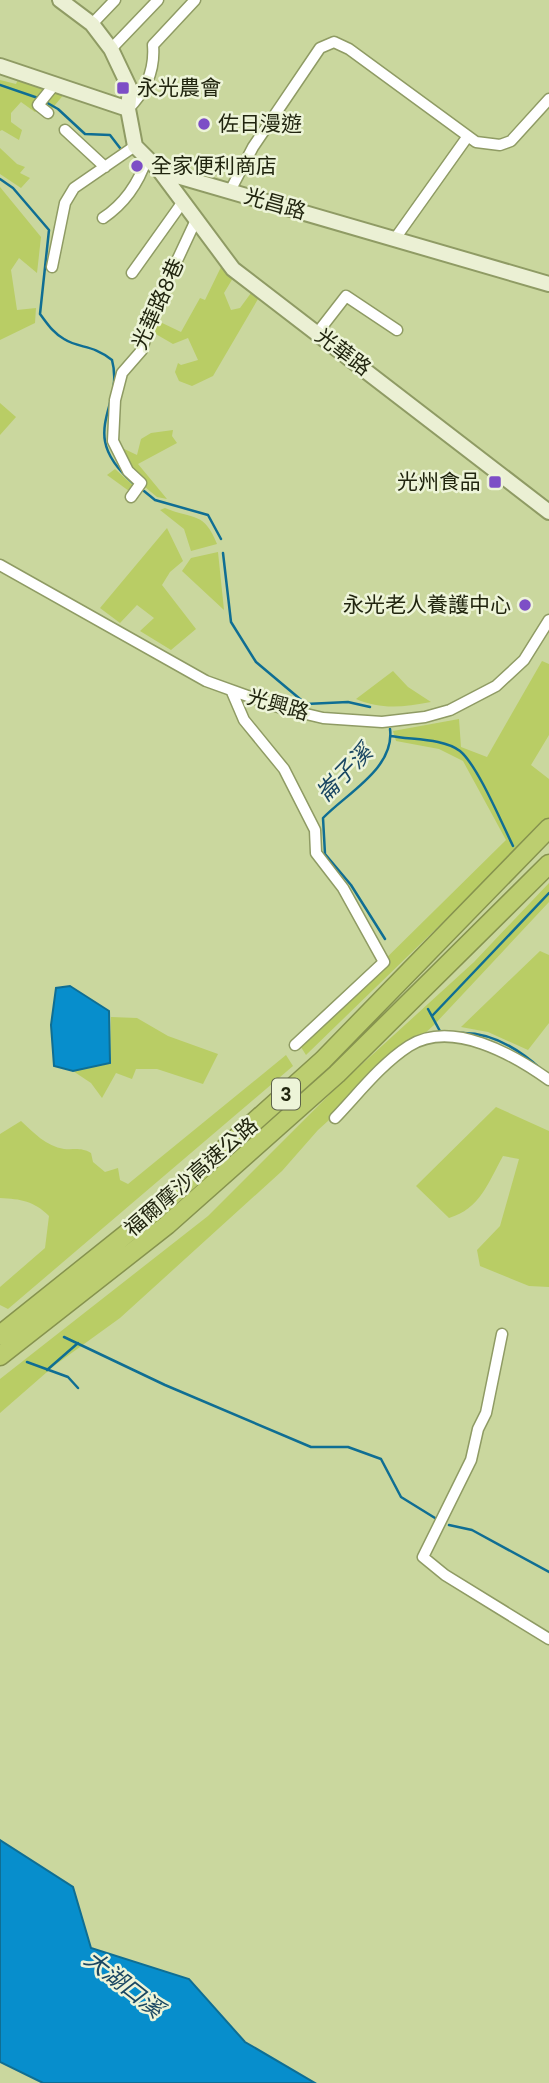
<svg xmlns="http://www.w3.org/2000/svg" width="549" height="2083" viewBox="0 0 549 2083" font-family="'DM Sans','Noto Sans TC',sans-serif">
<style>
.green{fill:#b9cd65}
.water{fill:#078ecc;stroke:#0f6e93;stroke-width:2}
.lines{fill:none;stroke-linecap:round;stroke-linejoin:round}
.stream{stroke:#0f6e93;stroke-width:2.5}
.street-casing{stroke:#8f9b64;stroke-width:13}
.secondary-casing{stroke:#8f9b64;stroke-width:18}
.highway-casing{stroke:#86934e;stroke-width:21}
.street{stroke:#fff;stroke-width:10}
.secondary{stroke:#ebf0d4;stroke-width:14}
.highway{stroke:#bcce70;stroke-width:18}
.poi-dot{fill:#7d4ec6;stroke:#edf4d8;stroke-width:2.5}
.labels{text-anchor:middle;dominant-baseline:central;stroke-width:5;stroke-linejoin:round;paint-order:stroke}
.shield{fill:#edf4d8;stroke:#5e634b;stroke-width:2}
.shield-label{font-size:19px;font-weight:bold;fill:#21250f}
.poi-label{font-size:21px;fill:#21250f;stroke:#edf4d8;text-anchor:start}
.street-label{font-size:21px;fill:#21250f;stroke:#edf4d8}
.water-label{font-size:23px;font-style:italic;fill:#1b4762;stroke:#edf4d8}
</style>
<rect width="100%" height="100%" fill="#cad79e"/>
<path class="green" d="M19 77 65 93 50 111 42 107 35 112 21 102 11 113V122L22 130 19 140 2 130 0 131V80L16 84Z
M0 148 17 164 25 167 20 173 30 178 21 188 0 174Z
M0 187 41 237 37 273 19 258 11 270 17 310 36 308 35 323 0 340Z
M221 267 233 278 224 293 231 310 240 308 251 293 258 299 213 376 192 386 179 381 175 372 178 363 181 365 198 360 188 338 173 344 154 333 158 321 181 332 200 298 205 300Z
M0 403 16 417 0 435Z
M173 430 172 436 177 443 138 464 167 499 157 497 145 487 147 484 131 471 120 447 137 455 141 439 151 433Z
M115 469 134 486 129 491 107 475Z
M165 508C194 520 204 511 217 544L191 551 184 529 160 510Z
M167 528 183 561 170 572 162 585 196 629 171 650 140 631 154 618 137 605 120 623 100 608Z
M218 552 224 610 182 571 191 558Z
M542 661 549 664V735L531 765 549 779V819L306 1055 299 1044 506 840 463 761 439 749 396 741 393 731 459 719 461 747 487 757Z
M393 671 408 687 431 702C403 707 382 710 356 699Z
M549 883V902L434 1025 318 1130 282 1171 120 1318 55 1365 0 1413V1379L208 1216 338 1086 474 962Z
M540 951 549 955V1023L528 1050 488 1032 461 1027Z
M111 1017 137 1018 168 1036 218 1054 203 1084 157 1069H136L132 1079 116 1073 102 1098 91 1083 73 1071 110 1063Z
M286 1055 293 1066 8 1309 0 1305V1287L45 1248 49 1216C34 1201 21 1199 0 1198V1134L21 1121C34 1133 46 1146 64 1149 75 1150 80 1147 91 1153L93 1162 105 1172 118 1168 120 1180 128 1184Z
M496 1107 549 1131V1287L529 1286 480 1266 477 1250 500 1226 519 1159 503 1156C488 1183 480 1209 449 1218L416 1186Z"/>
<path class="water" d="M70 986 109 1011 110 1063 73 1071 54 1066 51 1025 56 988Z
M0 1840 73 1887 91 1948 189 1979 245 2042 315 2083H43L0 2062Z"/>
<g class="lines">
<path class="stream" d="M0 85 38 98
M44 101 58 109 85 134 110 135 120 148
M0 179 13 188 49 230 40 314C47 323 53 333 64 339 80 349 92 344 112 360 125 408 75 432 133 483
M144 491 155 500 208 515 221 539
M223 553 231 622 256 662 306 704 348 702 370 707
M391 736C411 740 443 738 460 751 478 766 502 824 513 846
M385 939 351 885 325 854 323 818C347 793 395 768 390 729
M428 1009 441 1033
M432 1016 549 893
M461 1033C491 1032 520 1050 542 1070
M64 1337 165 1385 311 1447H348L381 1459 401 1497 435 1518
M27 1362 68 1377 78 1388
M47 1370 78 1343
M449 1525 472 1530 549 1572"/>
<defs>
<path id="street" d="M92 24 115 0
M111 49 158 0
M128 109C146 91 155 69 153 45L195 0
M48 113 38 105 55 84
M65 130 105 167
M230 191 253 147 320 48 334 42 349 49 476 142 500 145 511 141 549 99
M103 218C124 204 139 182 147 158
M394 240 468 136
M52 267 65 203 74 188 135 146
M132 273 182 203
M318 332 346 296 397 330
M131 497 141 483 128 471 113 441 115 400 122 373 142 350 153 312 195 222
M0 565 206 681 281 708 323 718 382 722 425 717 450 710 496 686 524 660 549 620
M232 692 244 720 284 769 315 830 316 853 343 888 384 962 295 1045
M335 1118C358 1094 381 1064 409 1046 452 1019 514 1055 549 1080
M502 1334 486 1413 478 1429 471 1460 423 1557 445 1575 549 1639"/>
<path id="secondary" d="M60 0 92 24 111 49 130 89 128 109 135 146 160 171 549 284
M0 66 128 109
M160 171 233 269 549 512"/>
<path id="highway" d="M0 1335 155 1211 323 1060 549 828
M0 1356 167 1225 337 1074 549 864"/>
</defs>
<use href="#street" class="street-casing"/>
<use href="#secondary" class="secondary-casing"/>
<use href="#highway" class="highway-casing"/>
<use href="#street" class="street"/>
<use href="#secondary" class="secondary"/>
<use href="#highway" class="highway"/>
</g>
<g class="poi-dot">
<rect x="116" y="81" width="14" height="14" rx="3.5"/>
<circle cx="204" cy="124" r="7"/>
<circle cx="137" cy="166" r="7"/>
<rect x="488" y="475" width="14" height="14" rx="3.5"/>
<circle cx="525" cy="605" r="7"/>
</g>
<g class="labels">
<rect class="shield" x="272" y="1078.5" width="28" height="31" rx="5"/>
<g class="shield-label">
<text x="286" y="1094">3</text>
</g>
<g class="poi-label">
<text x="137" y="88">永光農會</text>
<text x="218" y="124">佐日漫遊</text>
<text x="151" y="166">全家便利商店</text>
<text x="481" y="482" text-anchor="end">光州食品</text>
<text x="511" y="605" text-anchor="end">永光老人養護中心</text>
</g>
<g class="street-label">
<text transform="translate(275 204) rotate(16)">光昌路</text>
<text transform="translate(158 304) rotate(-66)">光華路8巷</text>
<text transform="translate(343 352) rotate(37)">光華路</text>
<text transform="translate(278 705) rotate(16)">光興路</text>
<text transform="translate(191 1177) rotate(-41)">福爾摩沙高速公路</text>
</g>
<g class="water-label">
<text transform="translate(344 773) rotate(-46)">崙子溪</text>
<text transform="translate(124 1984) rotate(38)">大湖口溪</text>
</g>
</g>
</svg>
